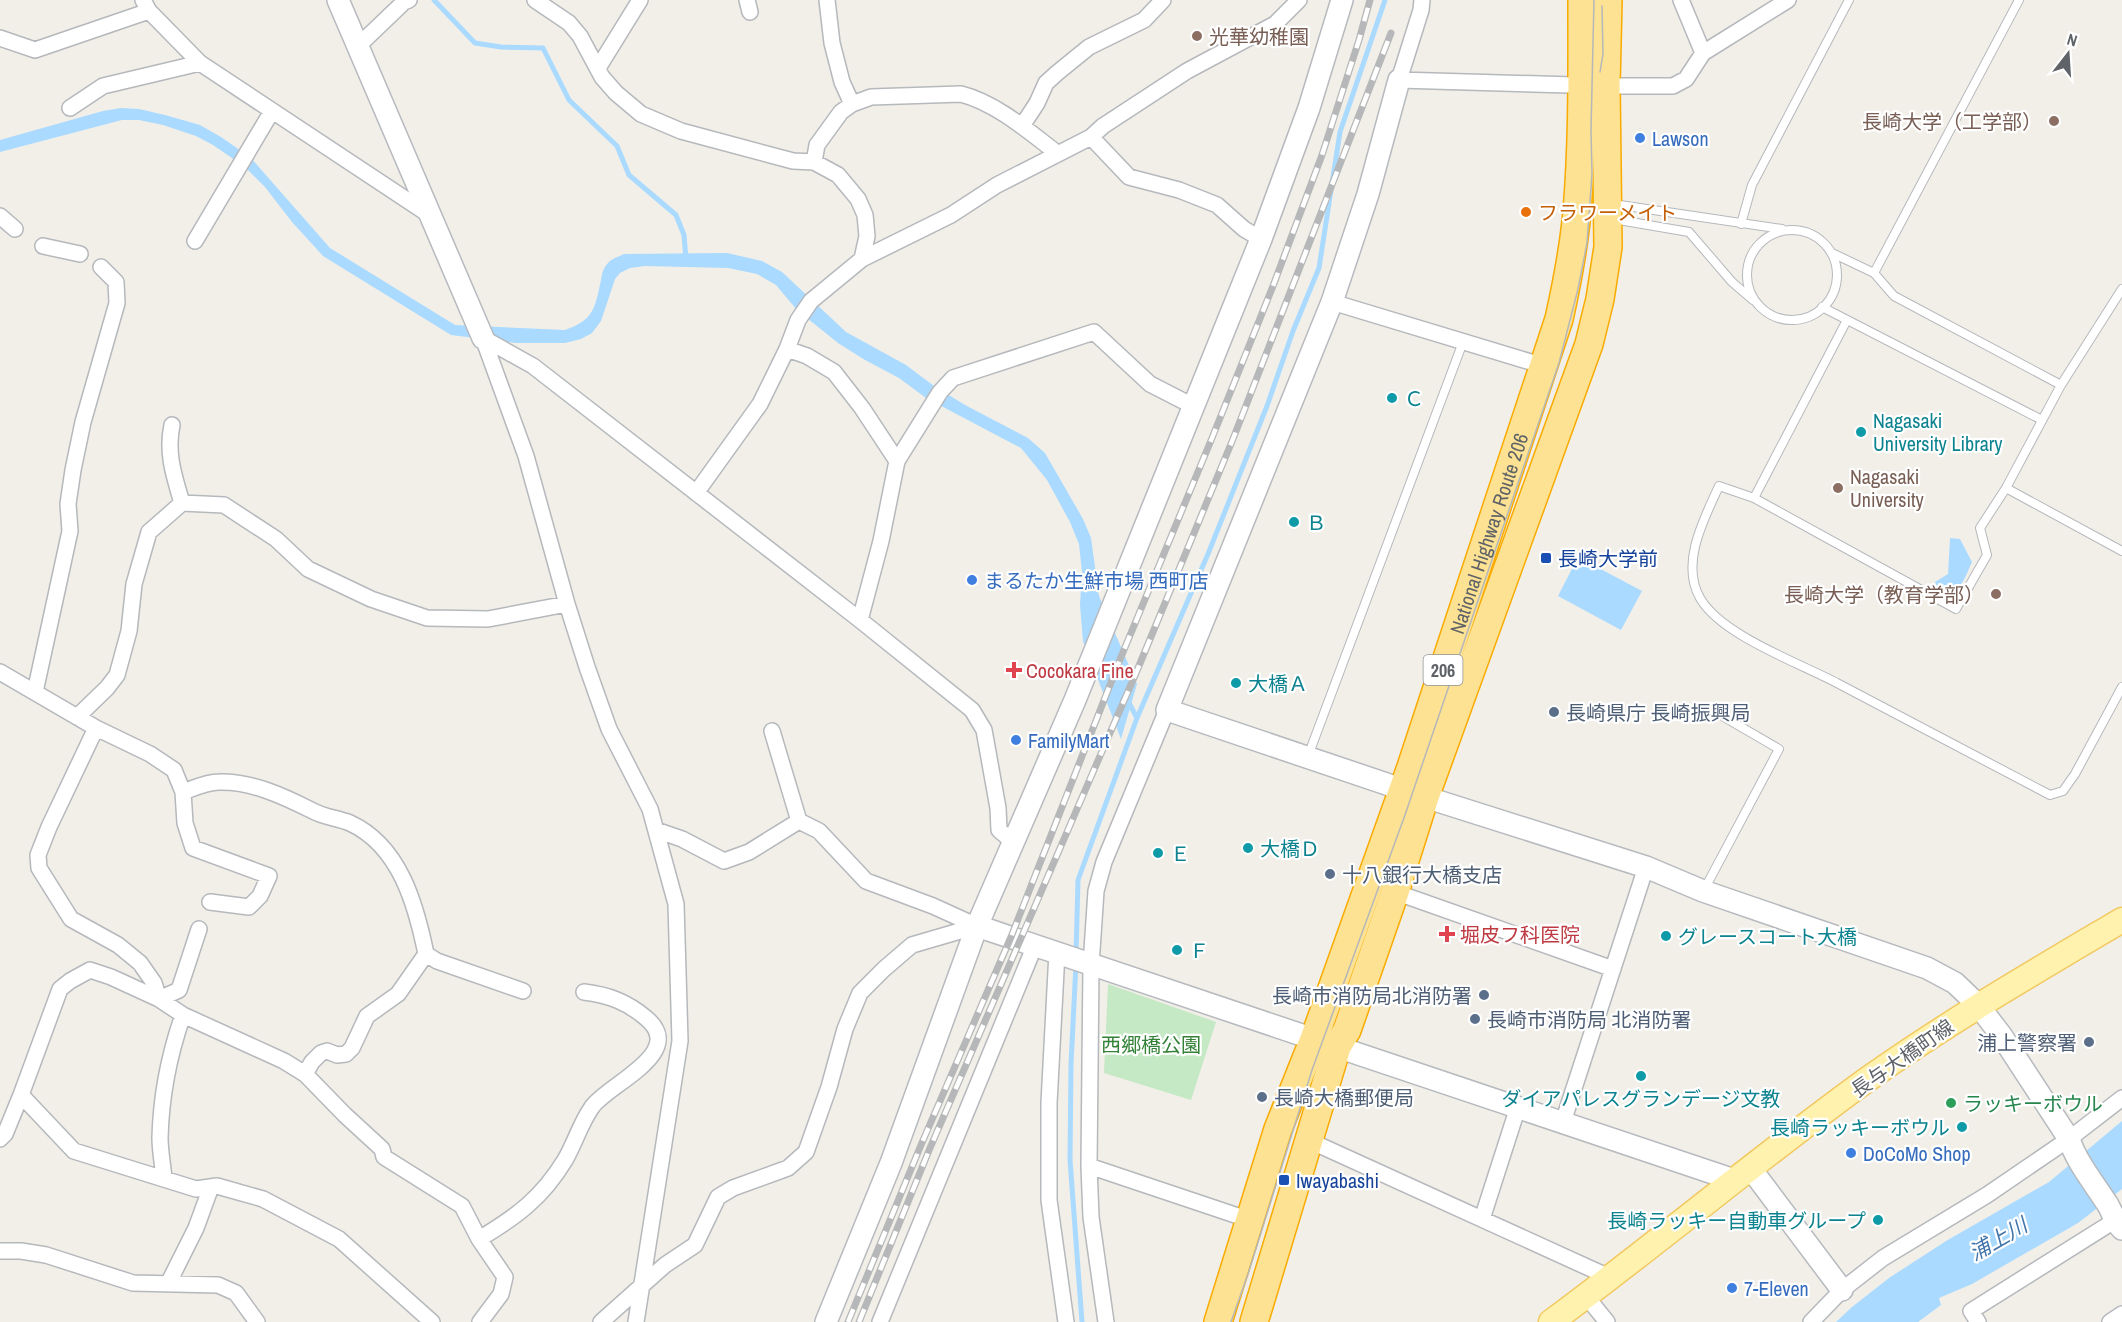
<svg xmlns="http://www.w3.org/2000/svg" width="2122" height="1322" viewBox="0 0 2122 1322" font-family="'Archivo Narrow','Noto Sans JP',sans-serif">
<style>
.green{fill:#c5e8c5}
.water{fill:#aadaff}
.lines{fill:none;stroke-linecap:round;stroke-linejoin:round}
.stream{stroke:#aadaff;stroke-width:5}
.lane-casing{stroke:#b5b8bc;stroke-width:10}
.street-casing{stroke:#b5b8bc;stroke-width:18}
.secondary-casing{stroke:#b6babf;stroke-width:24}
.primary-casing{stroke:#f2c960;stroke-width:27}
.highway-casing{stroke:#f9ab00;stroke-width:30}
.lane{stroke:#fff;stroke-width:8}
.street{stroke:#fff;stroke-width:15}
.secondary{stroke:#fff;stroke-width:21}
.primary{stroke:#fff2af;stroke-width:24}
.highway{stroke:#fde293;stroke-width:27}
.tram{stroke:#b6b7b8;stroke-width:1.5}
.rail-casing{stroke:#b6b7b8;stroke-width:7}
.rail{stroke:#fff;stroke-width:4.5;stroke-dasharray:14;stroke-linecap:butt}
.education-dot{fill:#8d6e63;stroke:#fff;stroke-width:2}
.shop-dot{fill:#3f7fe0;stroke:#fff;stroke-width:2}
.food-dot{fill:#e8710a;stroke:#fff;stroke-width:2}
.culture-dot{fill:#0f9aa8;stroke:#fff;stroke-width:2}
.transit-dot{fill:#1a4fb4;stroke:#fff;stroke-width:2}
.health-dot{fill:#e0444e;stroke:#fff;stroke-width:2}
.service-dot{fill:#5c6f8a;stroke:#fff;stroke-width:2}
.leisure-dot{fill:#2e9e5b;stroke:#fff;stroke-width:2}
.labels{text-anchor:middle;dominant-baseline:central;stroke-width:4.5;stroke-linejoin:round;paint-order:stroke}
.shield{fill:#fff;stroke:#8f9295;stroke-width:1.5}
.shield-label{font-size:18px;font-weight:bold;fill:#5f6368}
.education-label{font-size:20px;fill:#785e54;stroke:#fff;text-anchor:start}
.shop-label{font-size:20px;fill:#366cbe;stroke:#fff;text-anchor:start}
.food-label{font-size:20px;fill:#c56008;stroke:#fff;text-anchor:start}
.culture-label{font-size:20px;fill:#0d838f;stroke:#fff;text-anchor:start}
.street-label{font-size:20px;fill:#5f6368;stroke:#fff}
.transit-label{font-size:20px;fill:#164399;stroke:#fff;text-anchor:start}
.health-label{font-size:20px;fill:#be3a42;stroke:#fff;text-anchor:start}
.service-label{font-size:20px;fill:#4e5e75;stroke:#fff;text-anchor:start}
.park-label{font-size:20px;fill:#348238;stroke:#fff}
.leisure-label{font-size:20px;fill:#27864d;stroke:#fff;text-anchor:start}
.water-label{font-size:21px;font-style:italic;fill:#4174aa;stroke:#fff}
</style>
<rect width="100%" height="100%" fill="#f1efe8"/>
<path class="green" d="M1108 984 1216 1022 1191 1100 1104 1073Z"/>
<path class="water" d="M121 108 139 109 165 115 200 125 221 137 251 158 330 248 455 325 565 330C594 320 595 308 601 280 602 274 603 268 608 263 612 258 619 257 624 254L727 253 762 261 782 272 846 332 906 365 934 386 965 405 1028 438 1045 453 1083 519 1091 538 1099 596 1137 684 1121 739 1083 641 1080 605 1082 572 1079 544 1070 522 1047 480 1021 448 926 398 899 378 865 360 838 343 797 310 776 285 757 274 728 268 645 266 630 268 620 273 615 279 601 321 592 333 581 339 565 343H516L451 335 323 256 292 222 265 187 245 167 213 145 196 136 163 125 139 120H122L0 152V140L103 111Z
M1950 538 1960 539 1972 562C1965 577 1960 598 1939 591L1935 582 1948 574Z
M1578 557 1642 591 1621 630 1558 596Z
M2122 1121V1189L2078 1223 1972 1284 1939 1298 1941 1305 1918 1322H1836L1852 1307 1889 1278 1946 1241 2049 1182Z"/>
<g class="lines">
<path class="stream" d="M434 0 475 43 501 47 543 48 569 100 617 146 629 175 676 215 684 235 686 259
M1128 701 1137 718
M1076 955 1078 880 1137 718 1208 554 1267 406 1293 331 1319 268 1340 132 1385 0
M1076 964 1071 1064 1070 1160 1082 1322"/>
<defs>
<path id="lane" d="M1613 204 1782 229
M1613 219 1689 232 1732 282 1753 300
M1741 224 1752 185 1849 0
M1747 275a45 45 0 1 1 90 0a45 45 0 1 1-90 0Z
M1832 253 1874 273 1894 296 2061 385
M1874 273 2019 0
M1822 307 2042 420
M1847 320 1754 498 1956 609 1987 555 1980 528 2006 488 2061 385 2122 289
M2006 488 2122 551
M1754 498 1719 486C1704 519 1680 563 1700 598 1721 635 1799 663 1837 683 1908 720 1979 758 2050 795L2063 791 2075 774 2122 687
M1308 756 1463 342
M1704 890 1779 749 1724 717"/>
<path id="street" d="M143 0 149 11 200 63 428 214
M535 0 569 23 580 36 602 77 616 93 641 114 681 131 793 161 814 162 838 175 858 199 865 215 867 236 862 259
M747 0 750 12
M827 0 832 43 842 82 852 104
M1422 0 1421 10 1399 80 1606 86H1673L1686 79 1703 53 1788 0
M1681 0 1703 53
M0 38 35 50 149 11
M357 47 404 2 409 0
M598 68 640 0
M70 108 103 86 200 63
M1022 126 1037 103 1046 83 1057 73 1089 47 1144 20 1163 0
M1091 137 1129 177 1179 190 1217 205 1244 229 1261 239
M814 162 817 145 841 112 852 104 871 97 961 94C996 103 1028 131 1057 153
M0 216 15 229
M195 241 272 111
M43 246 80 254
M1332 302 1544 366
M483 338 526 456 567 604 587 667 609 729 650 809 676 904 680 1041 636 1322
M483 338 533 366 860 620 972 710 984 730 998 808 999 830 1013 842
M787 349 807 356 834 372 862 408 897 461
M172 425C166 453 174 476 182 503
M696 493 760 404 787 349 798 320 811 301 862 259 951 215 997 185 1091 137 1103 126 1187 71 1275 24 1299 0
M860 620 881 541 897 461 940 392 953 378 1094 332 1150 384 1193 406
M0 672 96 728 150 754 174 770 183 792C194 788 207 782 219 782 251 781 283 796 311 810 323 817 337 818 350 823 400 846 416 905 426 954L398 994 367 1016 352 1048 346 1054 337 1055 327 1051 321 1053 312 1062 305 1074
M35 692 70 531 68 504 73 470 83 422 117 303 116 282 101 267
M77 717 107 688 117 675 129 631 134 584 149 532 182 503 224 505 276 539 308 569 371 599 427 618 488 619 567 604
M96 728 49 827 38 855 39 868 71 919 118 945 140 963 154 983 159 999 183 1015 284 1061 305 1074 345 1115 382 1149 384 1157 462 1206 479 1239 505 1277 501 1294 480 1322
M772 731 799 821
M183 792 185 823 193 848 269 876 260 896 249 907 210 902
M656 830 682 839 724 861 749 852 799 821 819 831 866 881 933 906 977 926
M1395 892 1613 969
M199 929 179 990 159 999 111 977 90 970 70 981 60 989 21 1095 74 1151 196 1189 217 1186 263 1199 339 1239 432 1322
M1057 952 1049 1103V1200L1066 1322
M426 954 437 961 523 991
M1563 1122 1646 867
M0 1139 5 1134 21 1095
M1308 1140 1609 1277
M1089 1166 1250 1220
M164 1179C163 1166 160 1151 160 1138 161 1096 169 1055 183 1015
M1482 1219 1518 1107
M479 1239C516 1217 542 1198 565 1160 575 1143 580 1124 592 1107 608 1084 688 1053 646 1018 627 1002 609 995 584 992
M0 1251H21L46 1255 133 1283 218 1285 236 1293 257 1322
M168 1284 196 1228 211 1187
M1586 1296 1607 1322
M601 1322 665 1265 695 1245 718 1197 733 1188 788 1168 806 1152 829 1087 845 1029 860 993 884 969 912 945 977 926
M880 1322 1035 945
M1106 1322 1091 1217 1089 1166 1091 965 1096 891 1104 862 1167 710
M1811 1322 1842 1290 1883 1258 1987 1195 2069 1139 2122 1098
M1978 1322 1971 1311 2122 1216
M2110 1322 2122 1314"/>
<path id="secondary" d="M338 0 483 338
M1399 80 1368 194 1332 302 1167 710 1425 797 1646 867 1703 891 1927 968 1955 983 1978 1005 2001 1035 2069 1139C2077 1163 2094 1183 2108 1205 2113 1214 2115 1222 2122 1229
M977 926 1734 1180
M1751 1169 1842 1290
M826 1322 891 1163 977 926 1075 700 1261 239 1309 108 1342 0"/>
<path id="primary" d="M1551 1322C1658 1243 1760 1157 1868 1079 1950 1021 2036 971 2122 920"/>
<g id="highway">
<path id="s1" d="M1218 1322 1278 1129 1314 1039 1411 767 1559 319C1567 283 1574 247 1577 211 1583 141 1582 70 1582 0"/>
<path d="M1254 1322 1337 1047 1347 1030 1395 892 1425 797 1589 344 1600 299 1608 247 1606 86 1608 0"/>
</g>
</defs>
<use href="#lane" class="lane-casing"/>
<use href="#street" class="street-casing"/>
<use href="#secondary" class="secondary-casing"/>
<use href="#primary" class="primary-casing"/>
<use href="#highway" class="highway-casing"/>
<use href="#lane" class="lane"/>
<use href="#street" class="street"/>
<use href="#secondary" class="secondary"/>
<use href="#primary" class="primary"/>
<use href="#highway" class="highway"/>
<path class="tram" d="M1600 72 1603 54 1602 6
M1231 1322 1248 1274 1312 1070 1405 815 1559 363 1578 289 1587 243 1592 174 1591 130 1594 0"/>
<defs>
<path id="rail" d="M848 1322 921 1145 1011 937 1121 657 1212 438 1273 286 1322 155 1359 40 1370 0
M859 1322 930 1148 1136 673 1233 439 1391 33"/>
</defs>
<use href="#rail" class="rail-casing"/>
<use href="#rail" class="rail"/>
</g>
<g class="education-dot">
<circle cx="1197" cy="36" r="6"/>
<circle cx="2054" cy="121" r="6"/>
<circle cx="1838" cy="488" r="6"/>
<circle cx="1996" cy="594" r="6"/>
</g>
<g class="shop-dot">
<circle cx="1640" cy="138" r="6"/>
<circle cx="972" cy="580" r="6"/>
<circle cx="1016" cy="740" r="6"/>
<circle cx="1851" cy="1153" r="6"/>
<circle cx="1732" cy="1288" r="6"/>
</g>
<circle class="food-dot" cx="1526" cy="212" r="6"/>
<g class="culture-dot">
<circle cx="1392" cy="398" r="6"/>
<circle cx="1861" cy="432" r="6"/>
<circle cx="1294" cy="522" r="6"/>
<circle cx="1236" cy="683" r="6"/>
<circle cx="1248" cy="848" r="6"/>
<circle cx="1158" cy="853" r="6"/>
<circle cx="1666" cy="936" r="6"/>
<circle cx="1177" cy="950" r="6"/>
<circle cx="1641" cy="1076" r="6"/>
<circle cx="1962" cy="1127" r="6"/>
<circle cx="1878" cy="1220" r="6"/>
</g>
<g class="transit-dot">
<rect x="1540" y="552" width="12" height="12" rx="3"/>
<rect x="1278" y="1174" width="12" height="12" rx="3"/>
</g>
<g class="health-dot">
<path d="M1011 661h6v6h6v6h-6v6h-6v-6h-6v-6h6z"/>
<path d="M1444 925h6v6h6v6h-6v6h-6v-6h-6v-6h6z"/>
</g>
<g class="service-dot">
<circle cx="1554" cy="712" r="6"/>
<circle cx="1330" cy="874" r="6"/>
<circle cx="1484" cy="995" r="6"/>
<circle cx="1475" cy="1019" r="6"/>
<circle cx="2089" cy="1042" r="6"/>
<circle cx="1262" cy="1097" r="6"/>
</g>
<circle class="leisure-dot" cx="1951" cy="1103" r="6"/>
<g class="labels">
<rect class="shield" x="1423.5" y="655" width="39" height="30" rx="4.5"/>
<g class="shield-label">
<text x="1443" y="670">206</text>
</g>
<g class="education-label">
<text x="1209" y="36">光華幼稚園</text>
<text x="2042" y="121" text-anchor="end">長崎大学（工学部）</text>
<text x="1850" y="476">Nagasaki<tspan x="1850" dy="23">University</tspan></text>
<text x="1984" y="594" text-anchor="end">長崎大学（教育学部）</text>
</g>
<g class="shop-label">
<text x="1652" y="138">Lawson</text>
<text x="984" y="580">まるたか生鮮市場 西町店</text>
<text x="1028" y="740">FamilyMart</text>
<text x="1863" y="1153">DoCoMo Shop</text>
<text x="1744" y="1288">7-Eleven</text>
</g>
<g class="food-label">
<text x="1538" y="212">フラワーメイト</text>
</g>
<g class="culture-label">
<text x="1404" y="398">Ｃ</text>
<text x="1873" y="420">Nagasaki<tspan x="1873" dy="23">University Library</tspan></text>
<text x="1306" y="522">Ｂ</text>
<text x="1248" y="683">大橋Ａ</text>
<text x="1260" y="848">大橋Ｄ</text>
<text x="1170" y="853">Ｅ</text>
<text x="1678" y="936">グレースコート大橋</text>
<text x="1189" y="950">Ｆ</text>
<text x="1641" y="1098" text-anchor="middle">ダイアパレスグランデージ文教</text>
<text x="1950" y="1127" text-anchor="end">長崎ラッキーボウル</text>
<text x="1866" y="1220" text-anchor="end">長崎ラッキー自動車グループ</text>
</g>
<g class="street-label">
<text stroke="none"><textPath href="#s1" startOffset="834">National Highway Route 206</textPath></text>
<text transform="translate(1902 1058) rotate(-35)">長与大橋町線</text>
</g>
<g class="transit-label">
<text x="1558" y="558">長崎大学前</text>
<text x="1296" y="1180">Iwayabashi</text>
</g>
<g class="health-label">
<text x="1026" y="670">Cocokara Fine</text>
<text x="1460" y="934">堀皮フ科医院</text>
</g>
<g class="service-label">
<text x="1566" y="712">長崎県庁 長崎振興局</text>
<text x="1342" y="874">十八銀行大橋支店</text>
<text x="1472" y="995" text-anchor="end">長崎市消防局北消防署</text>
<text x="1487" y="1019">長崎市消防局 北消防署</text>
<text x="2077" y="1042" text-anchor="end">浦上警察署</text>
<text x="1274" y="1097">長崎大橋郵便局</text>
</g>
<g class="park-label">
<text x="1151" y="1044">西郷橋公園</text>
</g>
<g class="leisure-label">
<text x="1963" y="1103">ラッキーボウル</text>
</g>
<g class="water-label">
<text transform="translate(1998 1239) rotate(-30)">浦上川</text>
</g>
</g>
<g transform="translate(2068 54) rotate(17)" stroke="#ffffff" stroke-width="4.5" paint-order="stroke">
<path d="M0-4.5L10 22L0 15L-10 22Z" fill="#5f6368"/>
<text y="-9" font-size="16" font-weight="bold" text-anchor="middle" fill="#5f6368">N</text>
</g>
</svg>
